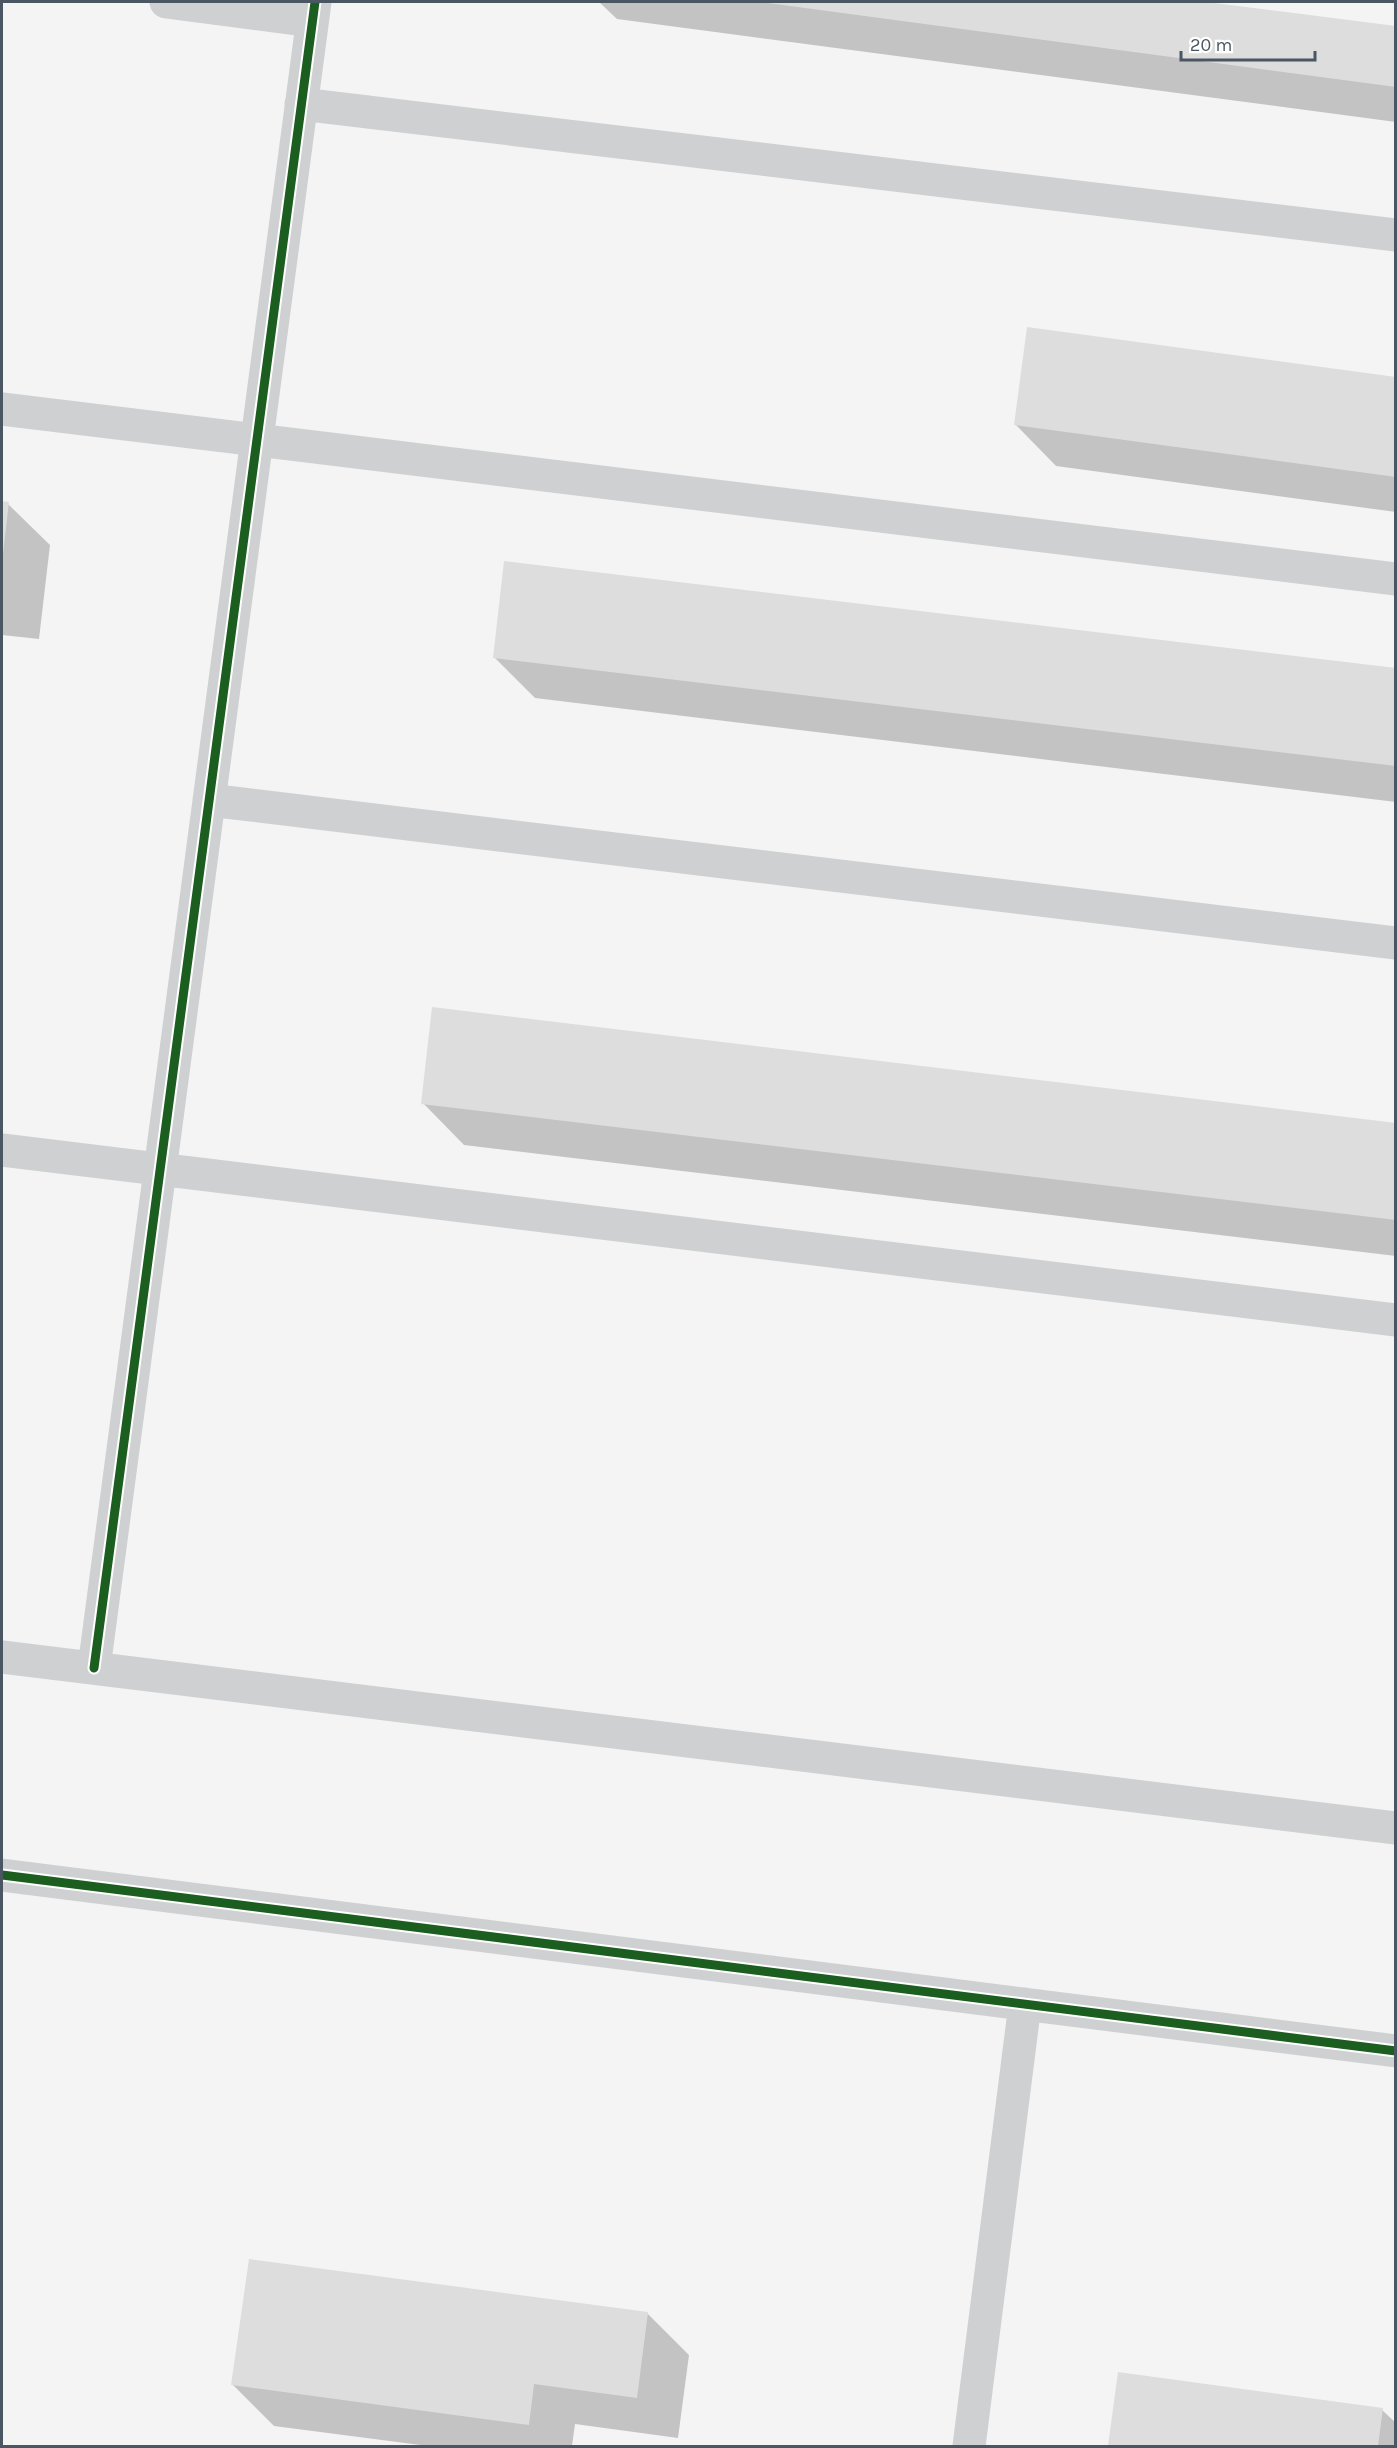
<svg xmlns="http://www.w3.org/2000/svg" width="1397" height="2448" viewBox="0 0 1397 2448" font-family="Karla,sans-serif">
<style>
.shadow{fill:#0003}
.building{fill:#ddddde}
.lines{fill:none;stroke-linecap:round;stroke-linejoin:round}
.minor{stroke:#ced0d2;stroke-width:33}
.cycleway-casing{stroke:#fff;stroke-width:13}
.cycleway{stroke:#1b5e20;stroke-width:9}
</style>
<rect width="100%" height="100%" fill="#f4f4f4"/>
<path class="shadow" d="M599 2H1194L1396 28V122L617 19Z
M1396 379V512L1056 466 1015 424Z
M2 503 8 504 50 545 39 639 2 635Z
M494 657 1396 670V802L535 698Z
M423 1103 1396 1124V1256L464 1145Z
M648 2314 689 2355 678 2438 575 2424 572 2446H428L274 2426 233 2385Z
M1119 2374 1382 2410 1396 2423V2446H1109Z"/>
<path class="building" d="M760 2H1206L1396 26V87Z
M1027 327 1396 377V477L1014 425Z
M2 501 9 502 3 554H2Z
M504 561 1396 668V766L493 658Z
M432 1007 1396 1123V1220L421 1104Z
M249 2259 648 2312 637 2398 534 2384 529 2425 231 2385Z
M1118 2372 1383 2408 1378 2446H1108Z"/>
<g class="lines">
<path class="minor" d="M166 2 312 21
M301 104 1396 235
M2 409 1396 579
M209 800 1396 943
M2 1150 1396 1320
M2 1657 1396 1828
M94 1668 315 2
M2 1875 1396 2051
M969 2446 1025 2004"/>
<defs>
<path id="cycleway" d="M94 1668 315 2
M2 1875 1396 2051"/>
</defs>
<use href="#cycleway" class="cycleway-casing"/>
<use href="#cycleway" class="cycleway"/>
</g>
<rect width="1397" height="2448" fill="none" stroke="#4a5661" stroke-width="6"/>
<path d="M1181 51v9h134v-9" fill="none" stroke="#4a5661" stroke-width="3"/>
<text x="1190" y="51" font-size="18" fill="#4a5661" stroke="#ffffff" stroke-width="4.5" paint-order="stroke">20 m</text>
</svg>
